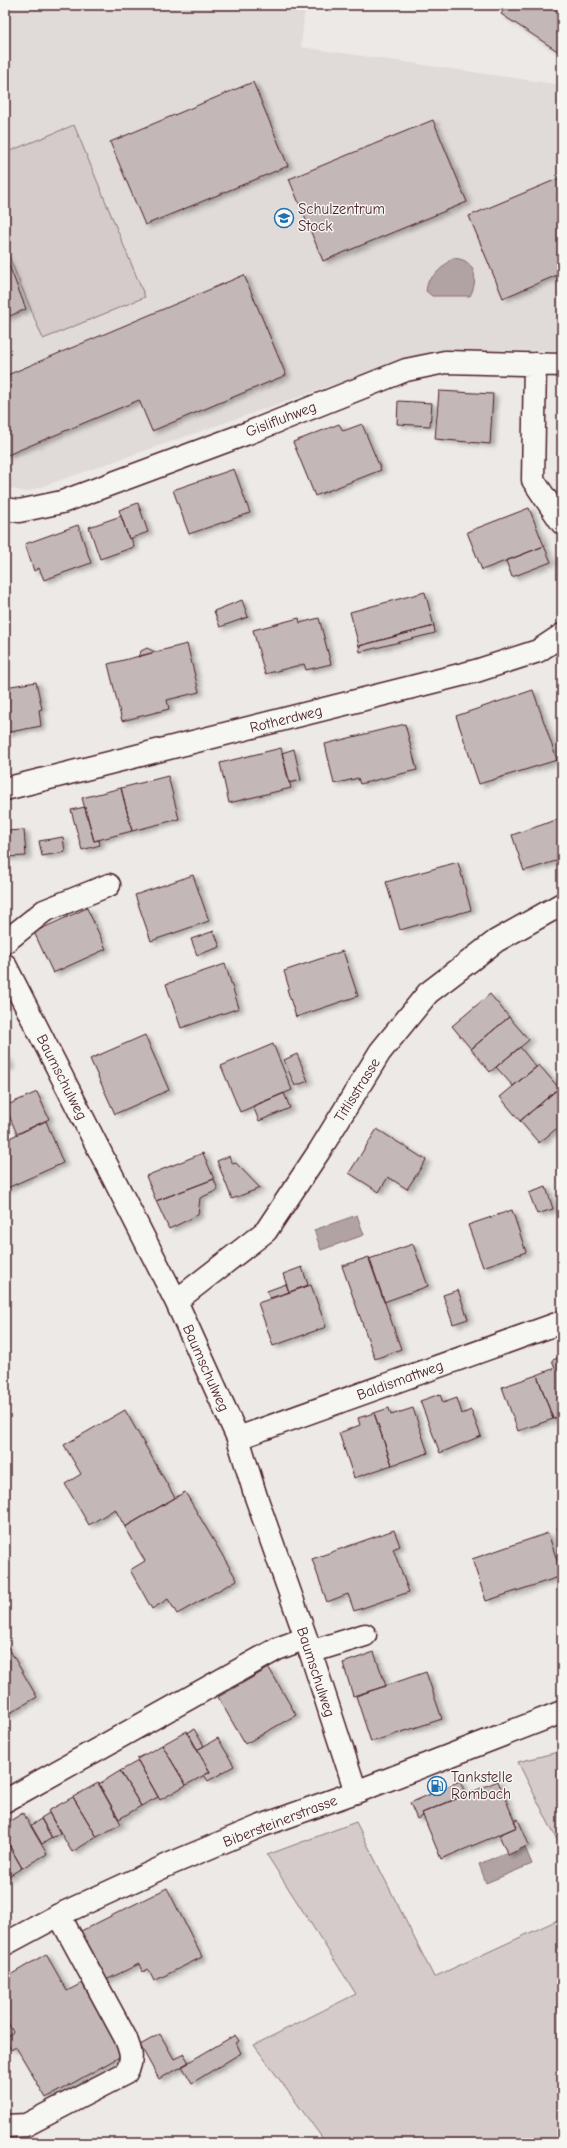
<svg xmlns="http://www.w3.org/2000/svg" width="567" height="2148" viewBox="0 0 567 2148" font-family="'Comic Neue',sans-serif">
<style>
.built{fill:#e0dad8}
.green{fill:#d4cbca;stroke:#8f757a}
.water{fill:#b1a2a3;stroke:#886e73}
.building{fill:#c4b7b7;stroke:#4a1f2b;filter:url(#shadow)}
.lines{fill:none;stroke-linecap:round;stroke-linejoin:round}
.minor-casing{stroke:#4a1f2b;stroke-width:25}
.major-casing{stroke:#4a1f2b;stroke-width:25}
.minor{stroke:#f6f6f2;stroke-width:22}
.major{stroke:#f6f6f2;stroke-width:22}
.labels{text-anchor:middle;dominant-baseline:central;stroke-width:3;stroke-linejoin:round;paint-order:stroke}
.poi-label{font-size:15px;fill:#4a1f2b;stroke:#f6f6f2;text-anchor:start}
.street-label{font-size:15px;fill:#4a1f2b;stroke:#f6f6f2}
</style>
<defs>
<filter id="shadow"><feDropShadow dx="4.5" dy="2.5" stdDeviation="2" flood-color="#0004"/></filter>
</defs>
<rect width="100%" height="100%" fill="#ece9e6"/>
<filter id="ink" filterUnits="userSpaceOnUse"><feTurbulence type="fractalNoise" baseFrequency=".025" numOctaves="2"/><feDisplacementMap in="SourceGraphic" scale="8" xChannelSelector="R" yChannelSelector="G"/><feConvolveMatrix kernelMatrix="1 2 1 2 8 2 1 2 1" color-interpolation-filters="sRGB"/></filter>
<g filter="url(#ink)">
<path class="built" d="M5 5H305L301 47 562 85V350L430 351 26 492 5 487Z"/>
<path class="green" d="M74 125 145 297 43 339 5 247V153Z
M562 1751V1850L518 1762Z
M356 1822 434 1977 562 1918V2143H326L254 2045 356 1994 267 1855Z"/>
<path class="water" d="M452 258C455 258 462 259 465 261 478 269 476 285 470 296H432L426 291 428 281Z
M357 1215 364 1235 321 1250 314 1230Z
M524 1845 532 1864 486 1883 479 1864Z"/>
<path class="building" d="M507 5H562V54L501 14Z
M253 82 288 166 145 225 110 142Z
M433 120 467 202 323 261 289 179Z
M562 177V273L503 298 469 216Z
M5 255 26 309 5 318Z
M244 275 286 375 152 431 139 400 5 456V376Z
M439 391 493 394 490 444 435 439Z
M398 401 432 403 430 426 397 424Z
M339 424 343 431 362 424 381 470 315 496 293 442Z
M234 469 250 513 189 534 173 490Z
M138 503 148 532 129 539 119 510Z
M529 508 544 546 482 570 467 532Z
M121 516 129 539 131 538 134 547 100 559 89 527Z
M78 525 91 563 44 580 39 568 34 571 25 544Z
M544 546 551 562 512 577 506 561Z
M425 592 434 626 359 646 350 612Z
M242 600 248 617 220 627 214 611Z
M299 618 300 623 319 618 331 664 306 670 304 664 265 674 253 630Z
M434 626 435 633 360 652 359 646Z
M187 644 199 692 167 700 169 709 122 721 108 664Z
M147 648 155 652 138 657 141 651Z
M36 682 42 709 39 710 41 726 5 733V687Z
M533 690 557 760 479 784 456 716Z
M405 724 417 770 360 784 358 778 334 784 325 744Z
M281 748 291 788 229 803 220 763Z
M294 749 301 780 289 783 282 753Z
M168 776 179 819 132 831 121 788Z
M121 788 132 831 94 841 82 798Z
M85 807 94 841 99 840 100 845 82 850 71 810Z
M562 818V859L524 871 512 835Z
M24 830 26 856 5 857V831Z
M63 837 65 852 42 856 39 841Z
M458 862 471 910 400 930 386 882Z
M193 875 209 921 151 941 135 895Z
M87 908 106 949 53 973 34 932Z
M214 931 220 947 197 955 191 939Z
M343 951 358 996 296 1017 287 989 289 988 284 971Z
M225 964 239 1008 181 1028 166 984Z
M490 994 509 1017 471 1049 452 1026Z
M509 1017 529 1040 490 1072 471 1049Z
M145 1035 169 1090 115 1114 90 1059Z
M273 1044 292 1090 240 1112 221 1066Z
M520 1047 536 1067 513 1086 496 1067Z
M297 1054 308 1081 295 1086 284 1060Z
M5 1055 10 1066 5 1068Z
M539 1065 559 1088 520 1121 500 1097Z
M559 1088 562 1092V1124L539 1143 520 1121Z
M37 1092 49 1119 17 1134 5 1106Z
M284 1093 290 1108 259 1121 253 1106Z
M46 1121 63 1163 5 1189V1140Z
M377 1129 426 1160 407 1189 388 1177 379 1192 349 1173Z
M203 1153 214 1179 156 1201 146 1176Z
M229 1156 233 1164 236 1163 260 1188 232 1199 217 1161Z
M214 1179 218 1190 200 1198 198 1215 169 1229 156 1201Z
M546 1187 553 1209 537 1214 529 1193Z
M512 1210 526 1252 483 1267 468 1225Z
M413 1244 428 1286 384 1302 369 1259Z
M369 1257 401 1349 375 1359 342 1266Z
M302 1267 308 1285 289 1292 283 1274Z
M286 1284 289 1292 270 1298 267 1291Z
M311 1285 326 1327 273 1346 258 1303Z
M458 1290 468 1319 453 1324 443 1295Z
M562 1357V1415L553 1419 537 1375 555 1368 552 1360Z
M537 1375 553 1419 518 1431 502 1387Z
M440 1394 443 1403 457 1398 462 1414 471 1410 481 1436 440 1453 420 1401Z
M389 1408 391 1415 413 1408 428 1453 392 1465 374 1413Z
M125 1410 175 1498 125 1527 115 1509 89 1525 65 1484 81 1474 64 1445Z
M374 1413 392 1465 354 1478 339 1433 360 1425 358 1418Z
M185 1492 237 1580 177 1614 168 1599 152 1609 130 1570 145 1561 125 1527Z
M562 1526V1542L557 1528Z
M394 1530 400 1546 393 1549 409 1592 354 1611 348 1594 327 1602 312 1559Z
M548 1533 562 1576 486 1601 472 1559Z
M5 1642 37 1697 5 1716Z
M374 1652 386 1686 353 1696 343 1663Z
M269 1668 296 1715 245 1744 218 1697Z
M426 1672 442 1719 371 1742 356 1696Z
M194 1729 204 1746 197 1750 187 1733Z
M187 1731 210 1772 186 1785 162 1745Z
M218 1738 234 1766 208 1781 204 1775 210 1772 197 1750Z
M162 1745 186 1785 160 1800 137 1759Z
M138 1761 158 1797 141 1806 120 1771Z
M120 1771 141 1806 119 1819 99 1784Z
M460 1781 466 1795 422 1813 423 1816 417 1819 410 1803Z
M498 1781 517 1827 441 1859 422 1813Z
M98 1783 121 1824 97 1837 73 1797Z
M73 1797 97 1837 72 1852 48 1811Z
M23 1813 47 1854 22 1868 5 1838V1824Z
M49 1813 60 1833 52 1838 41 1818Z
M41 1819 52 1838 42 1844 31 1825Z
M518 1819 529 1845 508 1855 499 1835 517 1827 514 1821Z
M5 1838 22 1868 5 1878Z
M167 1888 202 1957 154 1981 148 1969 143 1972 139 1964 104 1981 79 1932Z
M46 1954 67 1991 82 1983 123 2055 46 2098 16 2047 11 2050 5 2038 13 2032 5 2018V1978Z
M160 2034 174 2059 184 2054 189 2063 159 2079 140 2045Z
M235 2035 239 2041 236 2043 241 2053 192 2083 182 2066Z"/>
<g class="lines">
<defs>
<path id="minor" d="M535 364 533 480 562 523
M5 509 19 511 62 502 248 433 406 370 445 362 562 365
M5 789 476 671 538 651 562 635
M5 942 44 911 109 885
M5 965 176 1301 238 1438 256 1497 306 1638 356 1792
M176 1301 266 1231 320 1150 380 1052 428 993 496 941 562 904
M238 1438 562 1322
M310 1652 365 1635
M5 1801 277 1649 306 1638
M5 2126 26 2125 126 2073C134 2060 131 2051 125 2037L59 1915"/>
<path id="major" d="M5 1944 59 1915 170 1864 261 1826 356 1792 562 1712"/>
</defs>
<use href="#minor" class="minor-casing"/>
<use href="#major" class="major-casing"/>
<use href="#minor" class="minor"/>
<use href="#major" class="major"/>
</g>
</g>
<defs>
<symbol id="school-ring" viewBox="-11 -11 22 22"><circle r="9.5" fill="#f6f6f2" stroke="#1f6fb2" stroke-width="1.5"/><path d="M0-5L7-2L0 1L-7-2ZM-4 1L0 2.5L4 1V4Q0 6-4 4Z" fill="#1f6fb2"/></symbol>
<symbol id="fuel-ring" viewBox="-11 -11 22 22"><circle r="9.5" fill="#f6f6f2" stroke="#1f6fb2" stroke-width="1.5"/><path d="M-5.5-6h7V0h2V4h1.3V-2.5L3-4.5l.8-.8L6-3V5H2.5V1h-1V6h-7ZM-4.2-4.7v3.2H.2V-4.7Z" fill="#1f6fb2"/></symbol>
</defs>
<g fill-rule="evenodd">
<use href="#school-ring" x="273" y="207" width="22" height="22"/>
<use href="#fuel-ring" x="426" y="1775" width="22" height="22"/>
</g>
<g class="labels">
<g class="poi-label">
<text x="298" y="209">Schulzentrum<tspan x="298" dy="17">Stock</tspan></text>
<text x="451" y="1777">Tankstelle<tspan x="451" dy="17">Rombach</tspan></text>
</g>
<g class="street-label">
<text transform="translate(281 419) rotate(-21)">Gislifluhweg</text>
<text transform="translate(286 719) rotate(-14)">Rotherdweg</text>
<text transform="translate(62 1077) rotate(63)">Baumschulweg</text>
<text transform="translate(357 1090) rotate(-58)">Titlisstrasse</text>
<text transform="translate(206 1368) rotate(66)">Baumschulweg</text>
<text transform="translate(400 1380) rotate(-20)">Baldismattweg</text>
<text transform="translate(316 1672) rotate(72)">Baumschulweg</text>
<text transform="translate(280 1821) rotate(-21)">Bibersteinerstrasse</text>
</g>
</g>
<rect width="567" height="2148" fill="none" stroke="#f6f6f2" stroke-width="20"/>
<rect x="10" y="10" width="547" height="2128" fill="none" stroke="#4a1f2b" stroke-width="1.5" filter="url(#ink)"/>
</svg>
